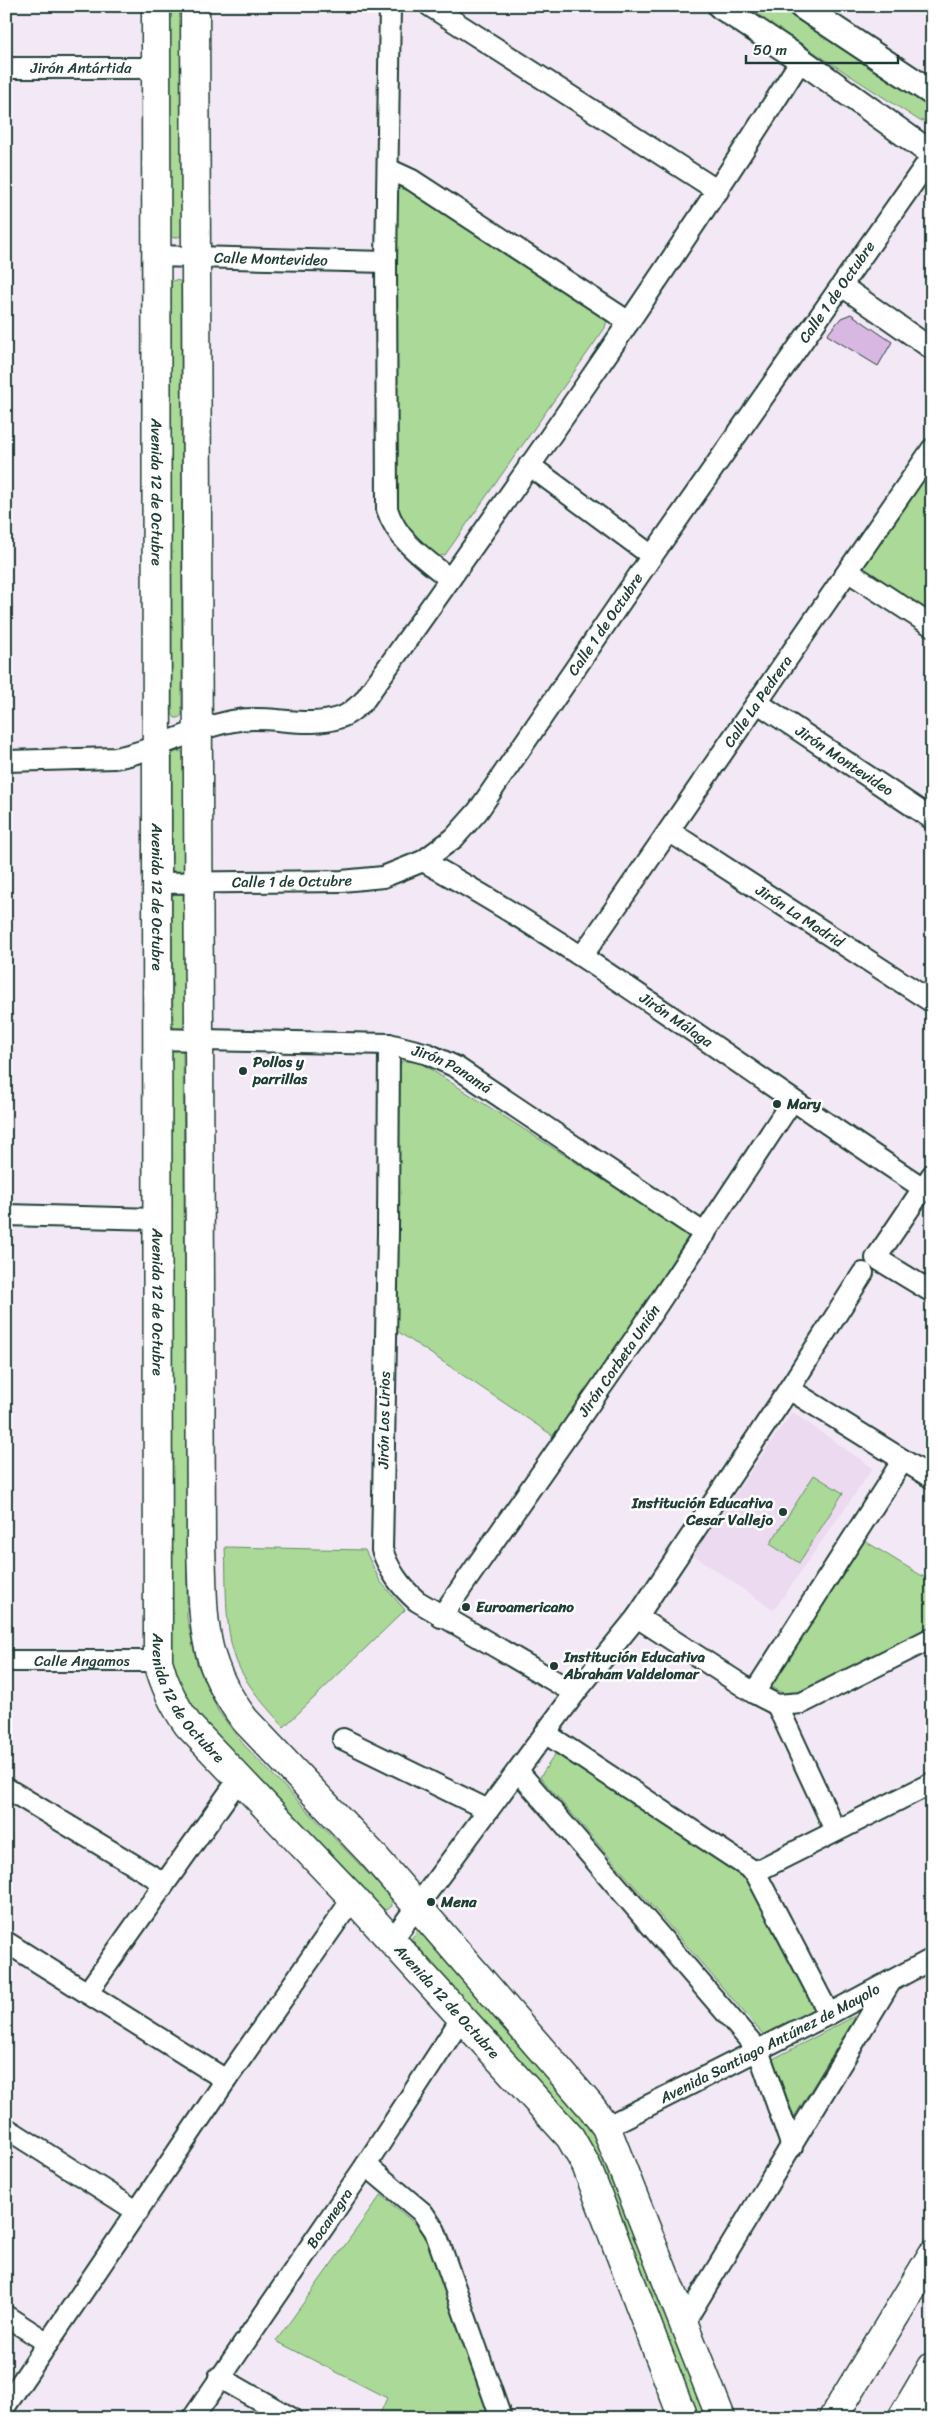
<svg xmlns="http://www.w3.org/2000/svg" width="938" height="2424" viewBox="0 0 938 2424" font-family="Sriracha,sans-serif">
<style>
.built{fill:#ebdaf0}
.green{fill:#abd998;stroke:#658b66}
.building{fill:#d8b7e2;stroke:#1f3d34}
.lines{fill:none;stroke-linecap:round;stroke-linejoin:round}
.minor-casing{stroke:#1f3d34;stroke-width:24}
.tertiary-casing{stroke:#1f3d34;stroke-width:28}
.secondary-casing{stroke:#1f3d34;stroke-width:31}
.minor{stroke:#fff;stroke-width:20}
.tertiary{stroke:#fff;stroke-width:24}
.secondary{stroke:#fff;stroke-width:28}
.poi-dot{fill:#1f3d34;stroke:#fff;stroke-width:2}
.labels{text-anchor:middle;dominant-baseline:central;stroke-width:5;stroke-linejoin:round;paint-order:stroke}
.street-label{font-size:15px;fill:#1f3d34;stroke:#fff}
.poi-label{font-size:15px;font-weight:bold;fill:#1f3d34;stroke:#fff;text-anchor:start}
</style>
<rect width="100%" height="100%" fill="#f3e9f6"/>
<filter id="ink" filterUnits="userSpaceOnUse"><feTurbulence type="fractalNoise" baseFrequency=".02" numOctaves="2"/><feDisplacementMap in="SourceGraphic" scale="10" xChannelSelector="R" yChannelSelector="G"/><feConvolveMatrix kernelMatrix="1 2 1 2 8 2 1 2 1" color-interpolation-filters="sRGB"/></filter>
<g filter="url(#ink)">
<path class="built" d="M792 1412 873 1468 774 1610 693 1555Z"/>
<path class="green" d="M169 6H181L182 236 173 238 169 234Z
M743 6H778L932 108V120L920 121Z
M408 187 608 316 605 328 445 555 434 557C407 536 401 532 394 497L392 192 398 188Z
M175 280 180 281 181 283 182 715 179 718H175L172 714 171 282Z
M932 458V617L856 569Z
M181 751 184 755V869L183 873H176L172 870V755L175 752Z
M176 890 183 895 185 1025 179 1032 173 1027 172 897Z
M175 1047 183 1051 187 1618 197 1664 218 1711 244 1745 391 1897 392 1906 387 1910 379 1908 202 1725 179 1693 170 1655 171 1050Z
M402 1061 419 1062 689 1235 558 1439 397 1331V1071Z
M814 1475 843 1493 799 1563 770 1544Z
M865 1541 932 1582V1626L792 1697 770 1687Z
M225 1547 365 1550 380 1581 405 1610 284 1727C268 1709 251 1691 240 1669 223 1636 227 1584 225 1547Z
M558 1750 753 1881 820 2010 768 2040 540 1777Z
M418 1930 589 2123 606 2152 710 2418H694L579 2130 411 1939Z
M857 2015 794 2117 773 2059Z
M381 2195 425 2232 493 2418H378L387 2398 276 2341Z"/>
<path class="building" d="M851 314 892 342 878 366 827 335 841 318Z"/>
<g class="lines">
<defs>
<g id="minor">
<path d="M390 6 386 262 387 509C397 541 425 559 450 579"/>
<path d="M430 6 718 191"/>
<path id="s1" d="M6 68H156"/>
<path d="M388 169 412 180 629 322"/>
<path id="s2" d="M156 256 386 262"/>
<path d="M842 286 932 349"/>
<path d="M529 465 652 556"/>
<path d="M849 572 932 626"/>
<path id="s3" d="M758 703 932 819"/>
<path d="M6 761 115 758C157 751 196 726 239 720 272 715 308 729 341 717 349 715 356 707 363 702 513 491 663 279 801 60"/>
<path id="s4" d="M669 831 932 1002"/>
<path id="s5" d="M423 861C598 957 756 1079 923 1188"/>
<path id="s6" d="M156 883 342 881 383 877 423 861 454 838 478 811 652 556 932 156"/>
<path id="s7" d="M583 955 932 449"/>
<path id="s8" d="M156 1039 389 1044 428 1054 456 1067 705 1234"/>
<path d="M389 1044 388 1233 382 1550C390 1572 400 1586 417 1601L575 1693"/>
<path d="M932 1175 876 1258 932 1292"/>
<path d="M6 1215 156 1219"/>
<path d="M789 1389 932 1478"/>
<path id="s9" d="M441 1617 636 1337 792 1101"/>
<path d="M637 1617 754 1693 777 1705 802 1703 932 1638"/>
<path id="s10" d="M6 1661H158"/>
<path d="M754 1693 903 1460"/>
<path d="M777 1705 835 1830"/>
<path d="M545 1733 755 1872 829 2014"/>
<path d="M343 1739 488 1810"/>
<path d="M518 1771 758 2050 792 2147"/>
<path d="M6 1788 164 1883"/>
<path d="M755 1872 932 1783"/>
<path d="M392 1940 575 1693 637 1617 789 1389 863 1273"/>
<path d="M6 1942 226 2080"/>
<path d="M87 1993 239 1779"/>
<path id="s11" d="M606 2127 829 2014 932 1959"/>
<path d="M6 2128 138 2212"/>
<path d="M366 2165 423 2213 435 2231 501 2418"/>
<path d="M6 2316 48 2343"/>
<path d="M684 2323 891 1981"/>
<path d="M219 2377 291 2418"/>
<path d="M915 2397 923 2418"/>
<path d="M6 2405 226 2080 353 1898"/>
<path id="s12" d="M193 2418 366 2165 463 2016"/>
</g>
<path id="tertiary" d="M720 6 801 60 932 154
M801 6 932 93"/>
<g id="secondary">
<path id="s13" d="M156 6 158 1661C164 1685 173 1704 188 1725L353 1898 570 2137 586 2165 683 2418"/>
<path d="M195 6 201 1547C204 1618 199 1660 245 1720L372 1854 592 2108 606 2127 721 2418"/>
<path d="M833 2418 932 2255"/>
<path d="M902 2418 932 2367"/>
</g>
</defs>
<use href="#minor" class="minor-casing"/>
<use href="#tertiary" class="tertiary-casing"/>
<use href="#secondary" class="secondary-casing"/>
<use href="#minor" class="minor"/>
<use href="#tertiary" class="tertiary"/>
<use href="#secondary" class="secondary"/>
</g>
</g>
<g class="poi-dot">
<circle cx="243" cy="1071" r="5"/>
<circle cx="777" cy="1104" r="5"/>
<circle cx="783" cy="1512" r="5"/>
<circle cx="466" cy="1607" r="5"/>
<circle cx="554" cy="1666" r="5"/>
<circle cx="431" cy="1902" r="5"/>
</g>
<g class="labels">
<g class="street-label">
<text stroke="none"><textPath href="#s1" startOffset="75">Jirón Antártida</textPath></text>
<text stroke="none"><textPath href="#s2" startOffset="115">Calle Montevideo</textPath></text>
<text stroke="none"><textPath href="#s6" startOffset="976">Calle 1 de Octubre</textPath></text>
<text stroke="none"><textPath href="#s13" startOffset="486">Avenida 12 de Octubre</textPath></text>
<text stroke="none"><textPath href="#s6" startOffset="571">Calle 1 de Octubre</textPath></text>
<text stroke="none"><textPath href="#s7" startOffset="308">Calle La Pedrera</textPath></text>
<text stroke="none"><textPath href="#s3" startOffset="104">Jirón Montevideo</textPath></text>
<text stroke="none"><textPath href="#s6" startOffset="136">Calle 1 de Octubre</textPath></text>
<text stroke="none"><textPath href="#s13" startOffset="891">Avenida 12 de Octubre</textPath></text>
<text stroke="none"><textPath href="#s4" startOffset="156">Jirón La Madrid</textPath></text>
<text stroke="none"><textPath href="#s5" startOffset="299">Jirón Málaga</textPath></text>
<text stroke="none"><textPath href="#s8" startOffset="301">Jirón Panamá</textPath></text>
<text stroke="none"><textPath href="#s13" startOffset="1296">Avenida 12 de Octubre</textPath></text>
<text stroke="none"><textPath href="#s9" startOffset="312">Jirón Corbeta Unión</textPath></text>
<text transform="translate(384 1420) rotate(-89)">Jirón Los Lirios</text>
<text stroke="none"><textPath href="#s10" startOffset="76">Calle Angamos</textPath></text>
<text stroke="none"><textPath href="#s13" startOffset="1701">Avenida 12 de Octubre</textPath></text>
<text stroke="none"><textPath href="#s13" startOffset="2105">Avenida 12 de Octubre</textPath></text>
<text stroke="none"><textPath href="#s11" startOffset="184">Avenida Santiago Antúnez de Mayolo</textPath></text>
<text stroke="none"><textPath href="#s12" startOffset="242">Bocanegra</textPath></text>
</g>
<g class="poi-label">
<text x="253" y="1062">Pollos y<tspan x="253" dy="17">parrillas</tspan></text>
<text x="787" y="1104">Mary</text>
<text x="773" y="1503" text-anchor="end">Institución Educativa<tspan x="773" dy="17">Cesar Vallejo</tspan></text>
<text x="476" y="1607">Euroamericano</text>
<text x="564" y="1657">Institución Educativa<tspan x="564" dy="17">Abraham Valdelomar</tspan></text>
<text x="441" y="1902">Mena</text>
</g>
</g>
<rect width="938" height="2424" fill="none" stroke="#fff" stroke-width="25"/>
<rect x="12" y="12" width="913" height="2399" fill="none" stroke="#1f3d34" stroke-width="2" filter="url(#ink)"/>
<path d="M746 55v8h152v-8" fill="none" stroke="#1f3d34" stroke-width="2.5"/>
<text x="753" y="55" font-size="15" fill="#1f3d34" stroke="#ffffff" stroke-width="4" paint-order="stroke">50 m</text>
</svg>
